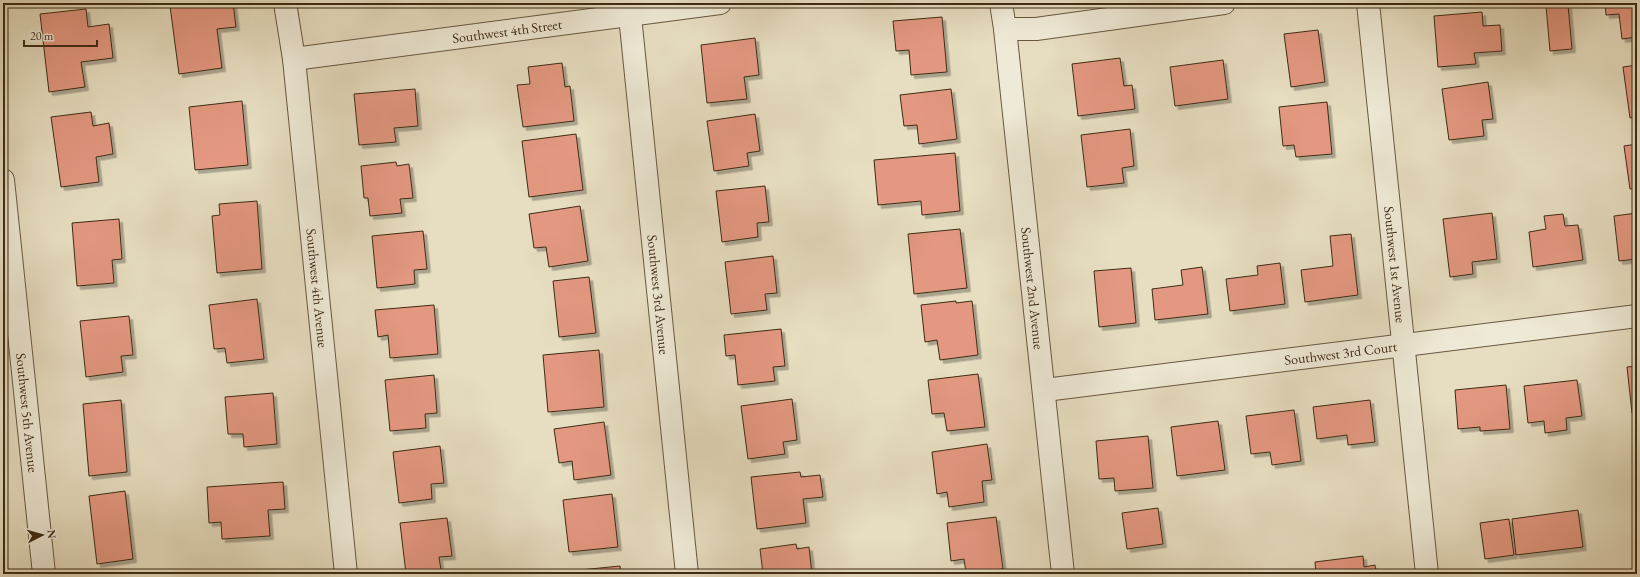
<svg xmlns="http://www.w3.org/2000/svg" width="1640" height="577" viewBox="0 0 1640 577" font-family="'EB Garamond',serif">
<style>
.building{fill:#e49881;stroke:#3d2b14;filter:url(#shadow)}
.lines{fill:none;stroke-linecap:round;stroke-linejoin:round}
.street-casing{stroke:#68583f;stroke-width:24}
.street{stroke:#efead7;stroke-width:22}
.labels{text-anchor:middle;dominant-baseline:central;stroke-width:3;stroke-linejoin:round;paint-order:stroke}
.street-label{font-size:14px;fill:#3d2b14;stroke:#efead7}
</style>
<defs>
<filter id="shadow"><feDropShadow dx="3.5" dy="3.5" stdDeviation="0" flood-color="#0004"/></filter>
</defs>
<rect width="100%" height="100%" fill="#e7dec1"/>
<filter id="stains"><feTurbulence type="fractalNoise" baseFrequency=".005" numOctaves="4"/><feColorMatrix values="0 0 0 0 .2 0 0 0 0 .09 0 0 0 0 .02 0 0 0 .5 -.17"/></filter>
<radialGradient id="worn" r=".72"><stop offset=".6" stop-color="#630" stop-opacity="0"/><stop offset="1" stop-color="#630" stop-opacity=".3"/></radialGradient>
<path class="building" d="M194 3H233L236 27 217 29 222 68 179 74 170 6Z
M1605 3H1637V37L1622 39 1619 14 1606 15Z
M1568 5 1572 49 1550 51 1546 6Z
M86 9 88 27 109 24 113 58 81 62 85 87 49 92 40 14Z
M1482 12 1483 26 1500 25 1502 51 1474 53 1476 64 1438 67 1434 16Z
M942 17 947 72 911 75 909 50 896 51 893 21Z
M1318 30 1325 82 1291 87 1284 34Z
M755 38 759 75 744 77 747 99 707 103 701 45Z
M1120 58 1124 86 1132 85 1135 109 1078 116 1072 64Z
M1223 60 1228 99 1175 106 1170 67Z
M562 63 565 87 570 86 574 121 523 127 517 85 530 84 528 67Z
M1637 65V117L1630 118 1623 67Z
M1488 82 1493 119 1482 120 1484 136 1449 140 1442 89Z
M415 89 418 126 394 128 396 142 359 145 354 94Z
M951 89 957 139 919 144 917 125 904 126 900 95Z
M242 101 248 165 195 170 189 107Z
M1327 102 1332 154 1296 157 1294 145 1283 146 1279 107Z
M91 112 93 126 109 123 113 154 96 157 99 182 61 187 51 117Z
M755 114 760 151 747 153 749 166 714 171 707 121Z
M1130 129 1134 166 1122 168 1124 183 1087 187 1081 135Z
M576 134 583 190 529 197 522 141Z
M1637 144V188L1630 189 1624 146Z
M955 153 960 211 922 215 921 201 878 205 874 160Z
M396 162 397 166 409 164 413 198 400 199 402 213 370 216 368 198H364L361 166Z
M765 186 769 222 757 223 758 237 722 242 716 191Z
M257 201 262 269 217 273 212 216 220 215 219 204Z
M580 206 588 261 549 267 546 247 534 248 529 214Z
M1492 213 1497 259 1472 262 1473 274 1450 277 1443 219Z
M1637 213V259L1619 261 1614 216Z
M1563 214 1565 226 1578 225 1583 260 1533 267 1529 232 1546 229 1544 216Z
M119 219 122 259 112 260 114 283 77 286 72 223Z
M960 229 967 288 914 294 908 234Z
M423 231 427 269 414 270 415 284 377 288 372 236Z
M1351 234 1358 295 1305 302 1301 270 1333 266 1330 236Z
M773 256 777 293 765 294 767 310 731 314 725 262Z
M1280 263 1285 304 1230 311 1226 279 1258 275 1257 266Z
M1202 267 1208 314 1155 320 1152 289 1183 285 1181 270Z
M1131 268 1136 323 1099 327 1094 271Z
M589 277 596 333 559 337 553 281Z
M257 299 264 359 227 363 225 348 214 349 209 305Z
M956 301V303L972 301 978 355 940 360 937 340 925 342 921 305Z
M434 305 438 354 390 358 388 335 378 337 375 310Z
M129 316 133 355 121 356 123 372 86 377 80 321Z
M781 329 785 366 773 367 775 381 738 385 735 355 726 356 724 335Z
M599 350 604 407 548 412 543 355Z
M1637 366V413H1632L1627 367Z
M978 374 985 427 947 431 944 413 932 414 928 380Z
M434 375 437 413 425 414 426 428 390 431 385 380Z
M1577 380 1582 416 1566 418 1567 430 1545 433 1544 421 1528 423 1524 386Z
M1506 385 1510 429 1480 431V427L1458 429 1455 390Z
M273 393 277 444 244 447 243 434H228L225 397Z
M792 399 797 440 783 442 785 454 748 459 741 406Z
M121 400 127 472 89 476 83 404Z
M1370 400 1375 442 1348 445 1347 435 1317 439 1313 407Z
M1294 410 1301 461 1272 465 1270 452 1251 454 1246 416Z
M1218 421 1225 470 1177 476 1171 427Z
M604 422 611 475 574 480 572 461 559 463 554 429Z
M1148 436 1153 488 1115 491 1114 478 1099 479 1096 441Z
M987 444 992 480 982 481 984 502 949 507 947 492 937 494 932 452Z
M440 446 444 483 431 484 432 499 399 503 393 452Z
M800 472 801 477 820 475 823 497 803 499 806 523 757 529 751 477Z
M283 482 285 509 268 510 270 536 222 539 221 522 209 523 207 487Z
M125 491 133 559 97 564 89 496Z
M612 494 618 547 569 552 563 500Z
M1158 508 1163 544 1127 549 1122 513Z
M1578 510 1583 547 1516 555 1512 519Z
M996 517 1003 569 966 573 964 559 951 561 947 523Z
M447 518 452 556 439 557 441 570 406 574 400 523Z
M1509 519 1514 555 1485 559 1480 523Z
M796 544 797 549 809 547 812 574H763L760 549Z
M1363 556 1364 567 1375 565 1376 574H1316L1315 562Z
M620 566 621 574H570V571Z"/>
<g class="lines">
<defs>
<g id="street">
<path id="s1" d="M285 3 294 59 346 574"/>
<path id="s2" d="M1001 3 1005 29 1063 574"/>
<path id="s3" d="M1368 3 1427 574"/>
<path id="s4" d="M630 16 687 574"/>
<path d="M1005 29H1036L1224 3"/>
<path id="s5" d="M294 59 720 3"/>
<path id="s6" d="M3 180 44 574"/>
<path id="s7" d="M1045 390 1637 316"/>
</g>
</defs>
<use href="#street" class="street-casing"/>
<use href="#street" class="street"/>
</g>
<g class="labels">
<g class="street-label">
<text stroke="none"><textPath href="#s5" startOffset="215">Southwest 4th Street</textPath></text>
<text stroke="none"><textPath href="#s3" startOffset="263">Southwest 1st Avenue</textPath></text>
<text stroke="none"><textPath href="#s1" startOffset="287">Southwest 4th Avenue</textPath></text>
<text stroke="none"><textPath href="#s2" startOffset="287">Southwest 2nd Avenue</textPath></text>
<text stroke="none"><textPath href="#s4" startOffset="280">Southwest 3rd Avenue</textPath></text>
<text stroke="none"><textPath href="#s7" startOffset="298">Southwest 3rd Court</textPath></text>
<text stroke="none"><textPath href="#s6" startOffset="234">Southwest 5th Avenue</textPath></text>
</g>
</g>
<rect width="1640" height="577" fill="none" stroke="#e7dec1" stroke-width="16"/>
<rect x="4" y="4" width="1632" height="569" fill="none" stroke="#3d2b14" stroke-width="2"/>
<rect x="8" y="8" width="1624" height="561" fill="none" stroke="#3d2b14"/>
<g transform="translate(42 535) rotate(84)" stroke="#efead7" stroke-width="3" paint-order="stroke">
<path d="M0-3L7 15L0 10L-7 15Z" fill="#3d2b14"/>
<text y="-6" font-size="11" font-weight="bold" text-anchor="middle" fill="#3d2b14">N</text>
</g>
<path d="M24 40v6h73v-6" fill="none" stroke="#3d2b14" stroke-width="2"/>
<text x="30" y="40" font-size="12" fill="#3d2b14" stroke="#efead7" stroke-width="3" paint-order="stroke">20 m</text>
<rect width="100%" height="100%" filter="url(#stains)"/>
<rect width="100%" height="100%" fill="url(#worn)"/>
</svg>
